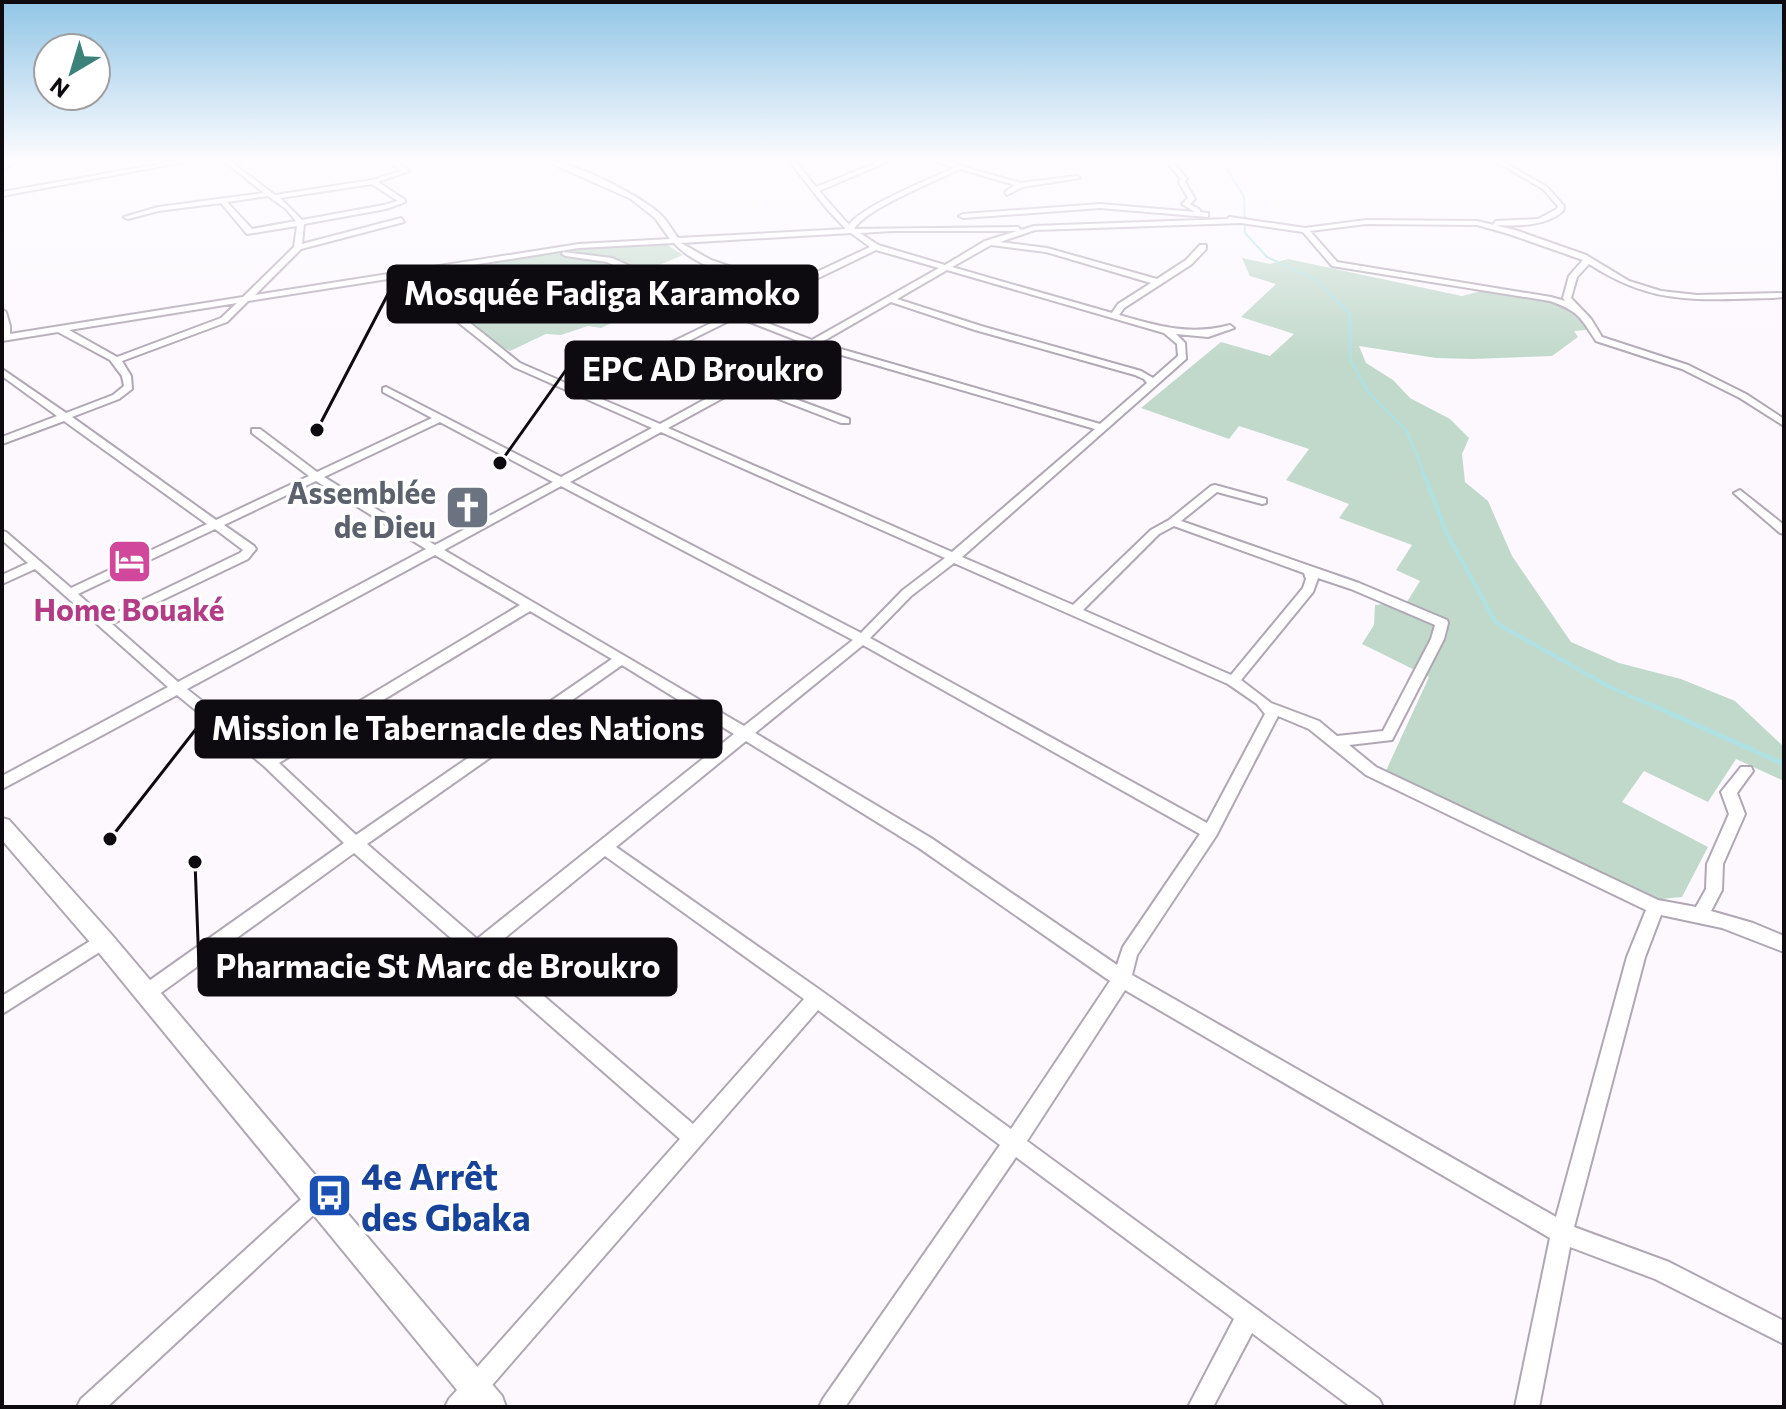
<svg xmlns="http://www.w3.org/2000/svg" width="1786" height="1409" viewBox="0 0 1786 1409" font-family="Commissioner,sans-serif">
<style>
.green{fill:#c1d9cb}
.lines{fill:none;stroke-linecap:round;stroke-linejoin:round}
.stream-far3{stroke:#afe0e2;stroke-width:2}
.stream-far2{stroke:#afe0e2;stroke-width:3}
.stream-far1{stroke:#afe0e2;stroke-width:4}
.stream{stroke:#afe0e2;stroke-width:5}
.minor-casing{stroke:#b0a7b4;stroke-width:4}
.tertiary-casing{stroke:#b0a7b4;stroke-width:4}
.minor{fill:#fff;fill-rule:evenodd}
.tertiary{fill:#fff;fill-rule:evenodd}
.labels{text-anchor:middle;dominant-baseline:central;stroke-width:7;stroke-linejoin:round;paint-order:stroke}
.worship-label{font-size:30px;font-weight:bold;fill:#5b616d;stroke:#fff;text-anchor:end}
.hotel-label{font-size:30px;font-weight:bold;fill:#b23c85;stroke:#fff}
.near-transit-label{font-size:36px;font-weight:bold;fill:#164399;stroke:#fff;text-anchor:start}
.leader{fill:none;stroke:#0e0b10;stroke-width:3}
.callout-dot{fill:#0e0b10;stroke:#fff;stroke-width:3}
.callout{fill:#0e0b10;stroke:#0e0b10;stroke-width:3}
.callout-label{font-size:32px;text-anchor:middle;font-weight:bold;fill:#fff}
</style>
<rect width="100%" height="100%" fill="#fcf8fe"/>
<path class="green" d="M666 244 683 255 638 274 661 293 631 306 637 312 601 328 588 326 561 335 546 334 510 351 496 344 446 297 455 285 451 271 581 248Z
M1242 258 1270 264 1288 259 1462 296 1485 290 1564 302 1587 324 1586 330 1574 331 1578 337 1552 356 1472 359 1436 358 1359 346 1366 363 1393 380 1410 398 1450 419 1469 438 1462 454 1465 482 1488 501 1512 556 1571 642 1619 663 1681 679 1735 701 1784 747V781L1736 759 1708 802 1644 771 1622 802 1708 847 1682 897 1652 900 1384 775 1429 677 1362 644 1374 625 1375 605 1407 602 1420 581 1396 570 1412 545 1339 518 1349 504 1286 480 1309 449 1239 426 1229 439 1141 408 1221 342 1270 356 1294 334 1241 317 1276 284 1250 276Z"/>
<g class="lines">
<path class="stream-far3" d="M1222 161 1244 197 1245 233 1267 257 1317 281 1334 298"/>
<path class="stream-far2" d="M1332 296 1350 314 1351 361 1369 393 1407 431 1425 476"/>
<path class="stream-far1" d="M1424 474 1446 532 1496 623 1610 687 1660 709"/>
<path class="stream" d="M1656 707 1784 764"/>
<defs>
<path id="minor" d="M9 161H16L2 171V166Z
M177 161H189L2 196V192Z
M224 161H230L275 195 372 180 401 171 388 161H395L409 171 378 182 405 200V202L386 209 304 224 302 244 401 218 404 222 301 249 255 295 579 244 670 239 655 218 631 199 546 161C574 161 638 195 659 213 667 220 672 230 678 238L846 229 827 209 789 161H795L816 187 881 161H889L819 191 849 225C862 206 930 179 954 168L935 161H944L1020 183 1077 176 1080 178 1022 187 1007 195 1005 192 1015 185 960 169C936 181 867 208 854 229L1018 227 1021 230 1034 226 1227 219 1230 217 1305 228 1366 220 1477 221 1515 230 1586 255 1629 281 1661 291 1697 295 1784 293V297L1773 298C1698 299 1656 307 1589 264L1577 277 1571 298 1591 319 1602 337 1688 365 1746 394 1784 419V426L1740 398 1682 369 1596 341C1580 316 1578 311 1550 301L1332 266 1303 232 1241 223 1035 230 1000 242 1047 248 1157 279 1186 260 1200 245H1206V249L1192 264 1124 308 1119 315C1158 326 1189 336 1230 325L1234 328 1208 337 1176 334 1185 343 1186 359 962 557 1073 605 1151 530 1169 520 1211 486 1215 485 1266 499V503L1262 504 1217 492 1181 521 1359 583 1447 620 1448 623 1444 639 1392 740 1349 745 1376 767 1658 900 1696 907 1706 889 1707 864 1729 814 1721 792 1741 767H1751L1753 771 1737 793 1745 814 1723 864 1722 890 1711 911 1753 923 1784 936V952L1722 928 1661 915 1645 957 1574 1227 1669 1262 1784 1321V1344L1655 1279 1570 1247 1539 1407H1515L1550 1238 1125 990 1027 1141 1379 1399 1383 1407H1351L1252 1333 1213 1407H1188L1234 1319 1016 1157 845 1407H819L823 1399 1000 1145 818 1010 473 1407H445L449 1399 680 1139 354 853 151 1000 145 1002 139 1000 136 994 139 988 344 843 264 766 177 695 2 789V776L168 687 35 569 2 584V575L28 563 2 540V531L6 532 71 588 207 524 64 421 2 444V437L57 416 2 376V369L66 413 113 395 124 386 122 376 110 360 58 332 2 341V309L6 312 10 326V334L243 297 294 247 297 226 247 234 221 203 158 211 128 219 124 217 158 207 264 193ZM372 184 398 201 384 205 302 220 280 198ZM268 196 286 209 296 221 252 229 227 202ZM1366 224 1477 225 1509 234 1583 260 1569 276 1563 298 1565 301 1551 297 1337 262 1310 231ZM892 231H1017L985 241 945 265 878 245 860 233ZM851 233 870 247 787 286 711 260 681 243ZM674 243C699 271 747 278 781 290L737 311 676 287 612 258 563 252 562 254 566 256 607 262 670 291 730 314 577 388 520 363 435 295 398 277 579 248ZM991 245 1046 252 1151 283 1118 304 1112 313 952 267ZM876 250 939 268 812 340 744 314ZM947 270 1164 333 1177 344 1178 356 1153 378 1141 371 981 326 897 299ZM388 279 429 299 514 367 652 428 561 477 386 387 383 388V392L432 418 317 472 260 429H252V433L309 476 216 520 72 417 119 399 132 389 131 376 122 361 227 322 248 301ZM891 302 975 330 1135 375 1144 379 1147 383 1100 424 820 343ZM237 303 221 318 117 357 69 330ZM737 317 806 344 660 424 585 392ZM814 347 1095 429 952 552 668 428 745 386 841 423H849V419L752 383ZM440 422 553 482 435 545 324 477ZM661 432 945 558 903 590 861 633 570 482ZM316 481 426 549 178 682 112 624 248 559 256 549 254 546 224 525ZM561 486 853 640 744 726 444 550ZM1174 526 1304 573 1306 579 1303 588 1231 675 1083 610 1159 534ZM215 529 243 550 240 553 105 618 78 594ZM435 555 520 605 270 755 187 689ZM954 563 1228 684 1257 704 1265 714 1207 823 870 638 911 596ZM1318 578 1351 589 1435 625 1431 639 1383 731 1337 736 1319 721 1271 703 1241 680 1313 592ZM530 611 612 659 356 835 279 763ZM863 645 1200 834 1123 947 1117 965 931 838 755 733ZM622 665 734 734 477 939 367 844ZM1278 716 1309 729 1366 775 1646 910 1627 957 1556 1217 1132 975 1137 955 1216 836ZM746 741 919 848 1110 981 1011 1129 823 992 616 847ZM605 856 804 999 693 1124 490 950Z
M1166 161H1172L1187 179 1185 182 1195 199 1190 204 1200 210V212L1208 213V217L1100 208 963 218 959 216 963 214 1100 204 1195 212 1182 204 1188 198 1179 182 1181 179Z
M1495 161H1502L1547 187 1564 206 1563 211C1545 227 1517 226 1493 225L1496 221 1538 219 1557 209 1558 206 1543 189Z
M1740 490 1784 525V534L1780 533 1736 495 1734 493Z
M103 933 109 936 112 941 109 946 2 1014V996Z
M315 1189 322 1193 326 1200 322 1207 107 1407H77L81 1399 308 1193Z"/>
<path id="tertiary" d="M2 818 9 820 111 934 502 1396 506 1407H471L95 948 2 840Z"/>
</defs>
<use href="#minor" class="minor-casing"/>
<use href="#tertiary" class="tertiary-casing"/>
<use href="#minor" class="minor"/>
<use href="#tertiary" class="tertiary"/>
</g>
<linearGradient id="sky" x2="0" y2="1"><stop stop-color="#91c6e6"/><stop offset="0.45" stop-color="#fefcff"/><stop offset="1" stop-color="#fefcff" stop-opacity="0"/></linearGradient>
<rect width="1786" height="358" fill="url(#sky)"/>
<defs>
<symbol id="church-square" viewBox="-11 -11 22 22"><rect x="-9" y="-9" width="18" height="18" rx="4" fill="#6b7280" stroke="#fff"/><path d="M-1.2-6h2.4v3.5h3.3v2.4h-3.3V6h-2.4V-.1h-3.3v-2.4h3.3Z" fill="#fff"/></symbol>
<symbol id="hotel-square" viewBox="-11 -11 22 22"><rect x="-9" y="-9" width="18" height="18" rx="4" fill="#d1479c" stroke="#fff"/><path d="M-6-4.5h1.5V1H6V5H4.5V3h-9V5H-6ZM-4 0a1.8 1.8 0 1 1 3.6 0ZM.5 0V-2.5h3Q6-2.5 6 0Z" fill="#fff"/></symbol>
<symbol id="bus-square" viewBox="-11 -11 22 22"><rect x="-9" y="-9" width="18" height="18" rx="4" fill="#1a4fb4" stroke="#fff"/><path d="M-5-6H5V4H4V6H2V4H-2V6H-4V4H-5ZM-3.5-4V0h7V-4ZM-3.5 1.2v1.5H-2V1.2ZM2 1.2v1.5H3.5V1.2Z" fill="#fff"/></symbol>
</defs>
<g fill-rule="evenodd">
<use href="#church-square" x="442" y="482" width="51" height="51"/>
<use href="#hotel-square" x="104" y="536" width="51" height="51"/>
<use href="#bus-square" x="304" y="1170" width="51" height="51"/>
</g>
<g class="labels">
<g class="worship-label">
<text x="436" y="491">Assemblée<tspan x="436" dy="34">de Dieu</tspan></text>
</g>
<g class="hotel-label">
<text x="129" y="608">Home Bouaké</text>
</g>
<g class="near-transit-label">
<text x="361" y="1175">4e Arrêt<tspan x="361" dy="41">des Gbaka</tspan></text>
</g>
</g>
<path class="leader" d="M317 430L388 294M500 463L566 370M110 839L196 729M195 862L199 967"/>
<g class="callout-dot">
<circle cx="317" cy="430" r="8"/>
<circle cx="500" cy="463" r="8"/>
<circle cx="110" cy="839" r="8"/>
<circle cx="195" cy="862" r="8"/>
</g>
<g class="callout">
<rect x="388" y="266" width="429" height="56" rx="8"/>
<rect x="566" y="342" width="274" height="56" rx="8"/>
<rect x="196" y="701" width="525" height="56" rx="8"/>
<rect x="199" y="939" width="477" height="56" rx="8"/>
</g>
<g class="callout-label">
<text x="602" y="305">Mosquée Fadiga Karamoko</text>
<text x="703" y="381">EPC AD Broukro</text>
<text x="458" y="740">Mission le Tabernacle des Nations</text>
<text x="438" y="978">Pharmacie St Marc de Broukro</text>
</g>
<rect width="1786" height="1409" fill="none" stroke="#0e0b10" stroke-width="8"/>
<g transform="translate(72 72) rotate(218)"><circle r="38" fill="#ffffff" stroke="#9f9d9f" stroke-width="2"/>
<path d="M0-6L14 30L0 20L-14 30Z" fill="#3c827a"/>
<text y="-12" font-size="22" font-weight="bold" text-anchor="middle" fill="#0e0b10">N</text>
</g>
</svg>
